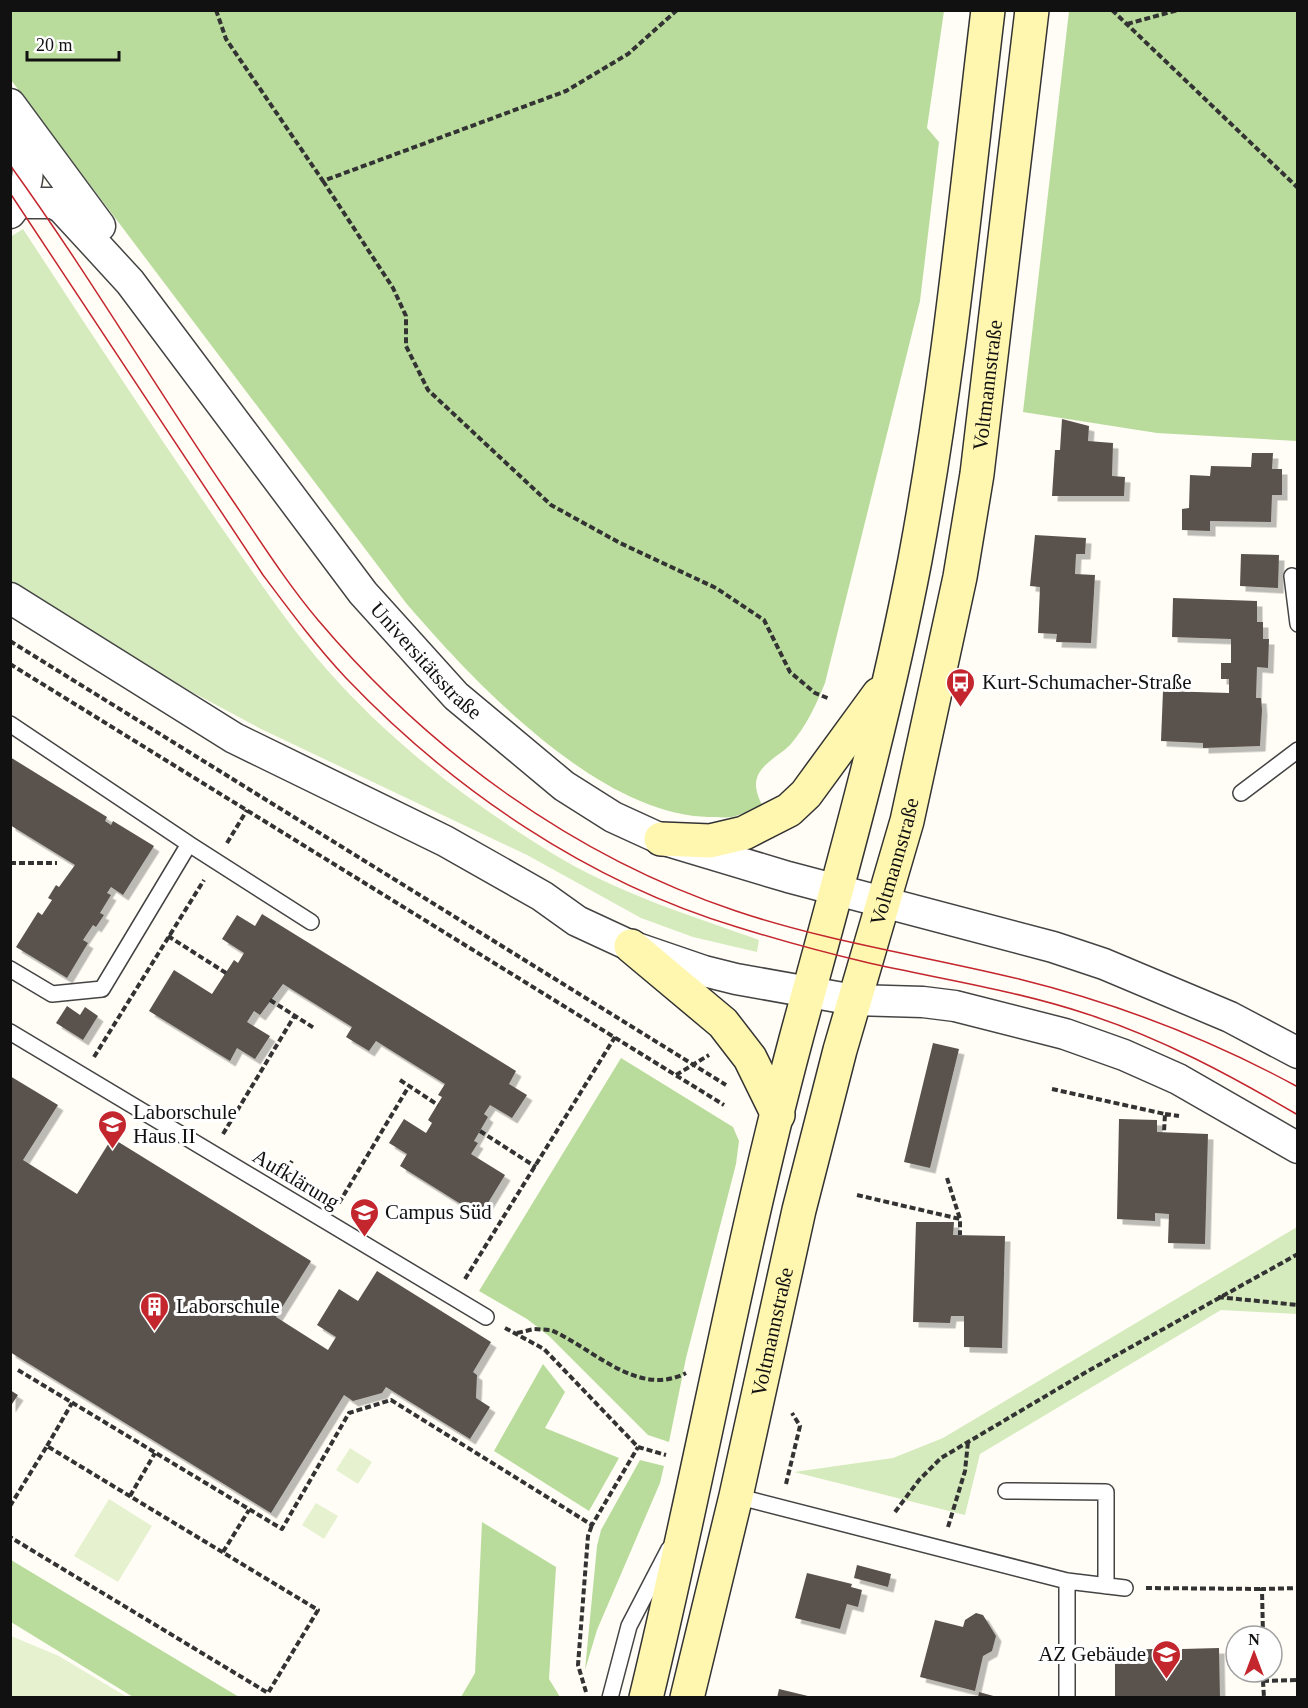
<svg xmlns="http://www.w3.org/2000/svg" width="1308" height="1708" viewBox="0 0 1308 1708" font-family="Georgia,serif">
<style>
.green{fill:#d5ebbd}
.forest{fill:#b9dc9c}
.pitch{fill:#e6f2cf}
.building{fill:#5a524d;filter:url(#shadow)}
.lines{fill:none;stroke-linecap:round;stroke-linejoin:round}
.lane-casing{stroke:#444;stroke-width:18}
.street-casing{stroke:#444;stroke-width:33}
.secondary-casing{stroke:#333;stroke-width:36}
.path{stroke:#333;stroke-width:4;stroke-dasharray:6 3;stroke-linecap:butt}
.lane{stroke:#fff;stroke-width:15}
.street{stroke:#fff;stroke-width:30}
.secondary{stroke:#fff6b0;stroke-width:33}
.tram{stroke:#c4262e;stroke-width:1.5}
.labels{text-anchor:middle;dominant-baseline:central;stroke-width:6;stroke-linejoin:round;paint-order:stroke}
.street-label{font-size:21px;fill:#111;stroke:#fff}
.poi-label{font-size:21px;fill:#111;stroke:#fff;text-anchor:start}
</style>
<defs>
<filter id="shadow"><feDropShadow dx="5.5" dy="5.5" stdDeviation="0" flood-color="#0004"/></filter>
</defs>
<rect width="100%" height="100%" fill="#fffdf5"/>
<path class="green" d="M23 229C88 328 152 427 219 524 258 579 294 635 340 684 401 750 474 805 550 852 614 892 689 915 759 940L757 952 693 937 641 918 527 855 261 729 192 692 11 583 10 237Z
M1297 1227V1314L1221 1310 980 1454 965 1515 794 1472 893 1458 943 1438Z"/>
<path class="forest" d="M11 11H944L927 128 939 142 920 301 825 683C816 705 806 727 790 745 780 755 761 764 757 778 754 786 758 797 762 805 753 809 742 815 732 817 725 818 716 817 709 817 598 815 474 682 406 603L11 80Z
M1069 11H1297V441L1157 433 1023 412Z
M621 1058 733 1127 739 1141 736 1164 686 1358 669 1442 648 1435 549 1336 527 1319 479 1291Z
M543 1364 565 1392 545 1428 619 1458 589 1511 494 1451Z
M640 1460 664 1466 660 1483 597 1630 585 1670 597 1546 601 1530Z
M482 1522 556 1567 549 1679 560 1697H461L475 1673Z
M10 1560H11L239 1697H133L11 1622Z"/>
<path class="pitch" d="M350 1448 372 1462 358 1484 336 1470Z
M109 1499 152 1526 118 1582 74 1556Z
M316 1503 338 1516 324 1539 302 1525Z
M11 1636 59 1656 127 1697H11Z"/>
<path class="building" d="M1062 419 1089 426 1088 441 1113 443 1112 476 1125 477 1124 496H1052L1055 450H1060Z
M1252 453H1273L1272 469H1282V495H1272L1271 522 1210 521V531L1182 530V509L1189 508 1190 475 1210 476 1211 466 1251 467Z
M1035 535 1086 538 1085 554H1076L1075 574 1095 575 1091 643 1056 642 1057 634 1038 633 1040 587 1030 586Z
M1241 554 1279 555 1278 588 1240 586Z
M1173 598 1257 601V622H1263V639H1269L1268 668 1257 667 1256 698H1261L1262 710 1260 746 1203 748V743L1161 741 1163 691 1229 693V679H1221V663H1231V639L1172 637Z
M10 757 107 817 105 821 111 825 113 821 154 846 123 895 111 887 107 893 111 895 100 913 104 915 96 927 93 925 83 940 88 943 67 978 16 947 38 912 42 915 52 900 48 898 56 885 59 887 75 865 10 825Z
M262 914 516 1071 509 1084 527 1095 512 1118 490 1105 484 1114 488 1117 474 1141 478 1143 471 1154 505 1175 480 1216 400 1166 407 1154 389 1143 404 1119 426 1133 432 1123 428 1120 442 1097 438 1095 445 1084 376 1041 369 1051 346 1037 352 1027 283 984 260 1015 254 1011 247 1022 270 1036 255 1059 237 1048 230 1061 149 1011 174 970 212 994 234 960 238 963 244 953 222 939 237 915 255 926Z
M67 1006 80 1015 85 1007 98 1016 83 1040 56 1023Z
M933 1043 959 1049 930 1168 904 1162Z
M10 1076 58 1105 23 1160 77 1194 112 1138 311 1261 276 1317 328 1350 336 1337 317 1325 339 1289 358 1301 377 1271 491 1342 473 1372 477 1375 476 1398 490 1407 470 1439 386 1387 382 1393 353 1401 344 1395 271 1513 10 1352Z
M1119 1119 1157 1120V1132L1208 1134 1205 1244 1168 1243 1169 1214 1155 1213V1221L1117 1219Z
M916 1222H954L953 1235 1005 1236 1002 1348 964 1347V1316H951L950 1323 913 1322Z
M10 1390 18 1395 10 1407Z
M857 1565 891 1574 888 1587 854 1578Z
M807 1573 852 1584 851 1587 862 1590 858 1607 847 1604 840 1629 795 1618Z
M976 1613 983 1615 996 1636 992 1651 983 1656 975 1691 920 1677 935 1620 963 1627 965 1620Z
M1219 1648 1220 1698H1115V1650L1153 1649 1154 1660H1182V1649Z
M779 1689 812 1697V1698H777Z
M979 1692 997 1697V1698H978Z"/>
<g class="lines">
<defs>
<path id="lane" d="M1292 576 1298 624
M10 724 189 844 102 989 52 994 10 969
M1241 793 1298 750
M189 844 311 922
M10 1032 486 1317
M1006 1491 1106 1492V1586
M736 1496 1067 1581 1125 1588
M1067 1581V1698
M610 1698 629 1626 669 1549"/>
<g id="street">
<path d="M10 104 100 226"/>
<path d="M10 126C31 157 36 181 10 213"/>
<path id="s1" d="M18 203H53L62 208 130 282 363 593 456 696 564 786 613 817 661 839 788 877 1053 947 1104 964 1230 1017 1298 1053"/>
<path d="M10 598 234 738 445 841 542 896 577 921 631 946 704 971 736 979 854 1000 923 1002 955 1006 1065 1034 1124 1055 1178 1079 1298 1148"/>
</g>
<g id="secondary">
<path d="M661 839 710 841 744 833 789 810 806 794 879 694"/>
<path d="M631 946 723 1023 750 1058 778 1115"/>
<path d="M646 1698C699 1479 738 1256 796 1039 839 880 884 722 915 560 949 378 966 194 988 10"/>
<path id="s2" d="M687 1698 736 1496 799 1210 840 1050 907 821 960 577 977 474 1032 10"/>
</g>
</defs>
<use href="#lane" class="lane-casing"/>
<use href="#street" class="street-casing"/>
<use href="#secondary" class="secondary-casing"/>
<path class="path" d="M216 10 226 39 323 181 566 91 628 54 677 10
M1112 10 1298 188
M1127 24 1178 10
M323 181 393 288 406 316V346L428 390 551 505 620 543 716 588 764 620 790 672 815 693 830 699
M10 641 726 1085
M10 664 724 1105
M227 843 247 810
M10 863H57
M168 936 226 973
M270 1000 314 1028
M94 1057 204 880
M676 1075 709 1055
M400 1080 438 1105
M1052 1089 1165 1114 1164 1132
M1165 1114 1179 1116
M480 1131 536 1167
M223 1134 295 1015
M286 1170 292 1161
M947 1178 960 1219
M857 1195 960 1219V1235
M339 1203 409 1086
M465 1279 615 1037
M1218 1297 1298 1305
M505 1328 544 1349 638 1447 666 1455
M517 1333 534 1329 551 1330C594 1349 638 1398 686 1373
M18 1370 282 1529 349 1413 391 1400 592 1525 638 1447
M47 1446 72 1403
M786 1484 800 1426 792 1413
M130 1496 155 1453
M10 1506 47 1446 318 1610 268 1693 10 1537
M895 1512 919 1480 941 1458 1088 1371 1298 1254
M948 1527 965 1471 968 1442
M223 1552 249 1510
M1146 1588 1262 1589
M1263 1636 1262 1589 1298 1588
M1263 1672V1681L1298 1680
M1263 1681 1264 1698
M586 1692 578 1665 588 1536 592 1525"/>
<use href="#lane" class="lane"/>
<use href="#street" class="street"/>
<use href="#secondary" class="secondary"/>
<path class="tram" d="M10 165C88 273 156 388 231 498 259 539 286 582 318 620 429 751 572 856 736 911 828 942 925 956 1019 979 1116 1003 1210 1039 1298 1087
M10 193 263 575C290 611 316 646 346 678 453 790 588 882 737 927 779 940 822 952 865 962 939 979 1015 990 1087 1014 1161 1038 1230 1075 1298 1115"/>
</g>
<defs>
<symbol id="bus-pin" viewBox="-11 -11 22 30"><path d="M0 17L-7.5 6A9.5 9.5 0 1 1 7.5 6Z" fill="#c4262e" stroke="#fff"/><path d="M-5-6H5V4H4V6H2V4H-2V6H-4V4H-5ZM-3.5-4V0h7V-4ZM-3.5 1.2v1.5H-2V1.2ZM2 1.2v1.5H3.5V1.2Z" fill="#fff"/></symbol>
<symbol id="school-pin" viewBox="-11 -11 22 30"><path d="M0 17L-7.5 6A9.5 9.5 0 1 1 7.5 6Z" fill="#c4262e" stroke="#fff"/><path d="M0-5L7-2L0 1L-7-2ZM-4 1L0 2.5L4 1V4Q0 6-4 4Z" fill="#fff"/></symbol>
<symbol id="university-pin" viewBox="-11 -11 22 30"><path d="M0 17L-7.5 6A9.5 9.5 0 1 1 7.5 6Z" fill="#c4262e" stroke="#fff"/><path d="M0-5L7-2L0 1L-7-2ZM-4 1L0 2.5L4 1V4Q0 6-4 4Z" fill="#fff"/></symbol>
<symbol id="building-pin" viewBox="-11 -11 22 30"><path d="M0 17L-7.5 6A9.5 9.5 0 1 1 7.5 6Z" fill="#c4262e" stroke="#fff"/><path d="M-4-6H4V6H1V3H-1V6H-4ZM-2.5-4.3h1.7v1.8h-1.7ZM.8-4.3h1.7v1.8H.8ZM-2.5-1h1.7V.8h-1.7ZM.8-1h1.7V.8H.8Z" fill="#fff"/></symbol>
</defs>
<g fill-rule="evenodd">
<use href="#bus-pin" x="944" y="666" width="33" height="45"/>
<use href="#school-pin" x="96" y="1108" width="33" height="45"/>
<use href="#university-pin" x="348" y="1196" width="33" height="45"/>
<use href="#building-pin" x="138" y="1290" width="33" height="45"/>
<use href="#university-pin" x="1150" y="1638" width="33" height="45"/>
</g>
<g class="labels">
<g class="street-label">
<text stroke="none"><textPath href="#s2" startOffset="1348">Voltmannstraße</textPath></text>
<text stroke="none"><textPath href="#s1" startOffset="627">Universitätsstraße</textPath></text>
<text stroke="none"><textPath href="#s2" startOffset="862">Voltmannstraße</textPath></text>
<text transform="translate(296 1179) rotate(31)">Aufklärung</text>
<text stroke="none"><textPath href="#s2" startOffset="376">Voltmannstraße</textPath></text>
</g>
<g class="poi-label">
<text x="982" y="682">Kurt-Schumacher-Straße</text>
<text x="133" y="1112">Laborschule<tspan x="133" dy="24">Haus II</tspan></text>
<text x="385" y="1212">Campus Süd</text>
<text x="176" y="1306">Laborschule</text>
<text x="1146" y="1654" text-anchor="end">AZ Gebäude</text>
</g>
</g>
<rect width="1308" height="1708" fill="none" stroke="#111111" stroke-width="24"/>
<g transform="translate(1254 1654)"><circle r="28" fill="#ffffff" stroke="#a0a0a0" stroke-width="1.5"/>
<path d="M0-4.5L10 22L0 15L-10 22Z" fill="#c4262e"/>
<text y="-9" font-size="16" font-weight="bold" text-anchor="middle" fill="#111111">N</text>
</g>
<path d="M27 51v9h92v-9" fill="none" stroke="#111111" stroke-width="3"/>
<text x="36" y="51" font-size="18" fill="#111111" stroke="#ffffff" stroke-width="4.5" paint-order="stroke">20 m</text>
</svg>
